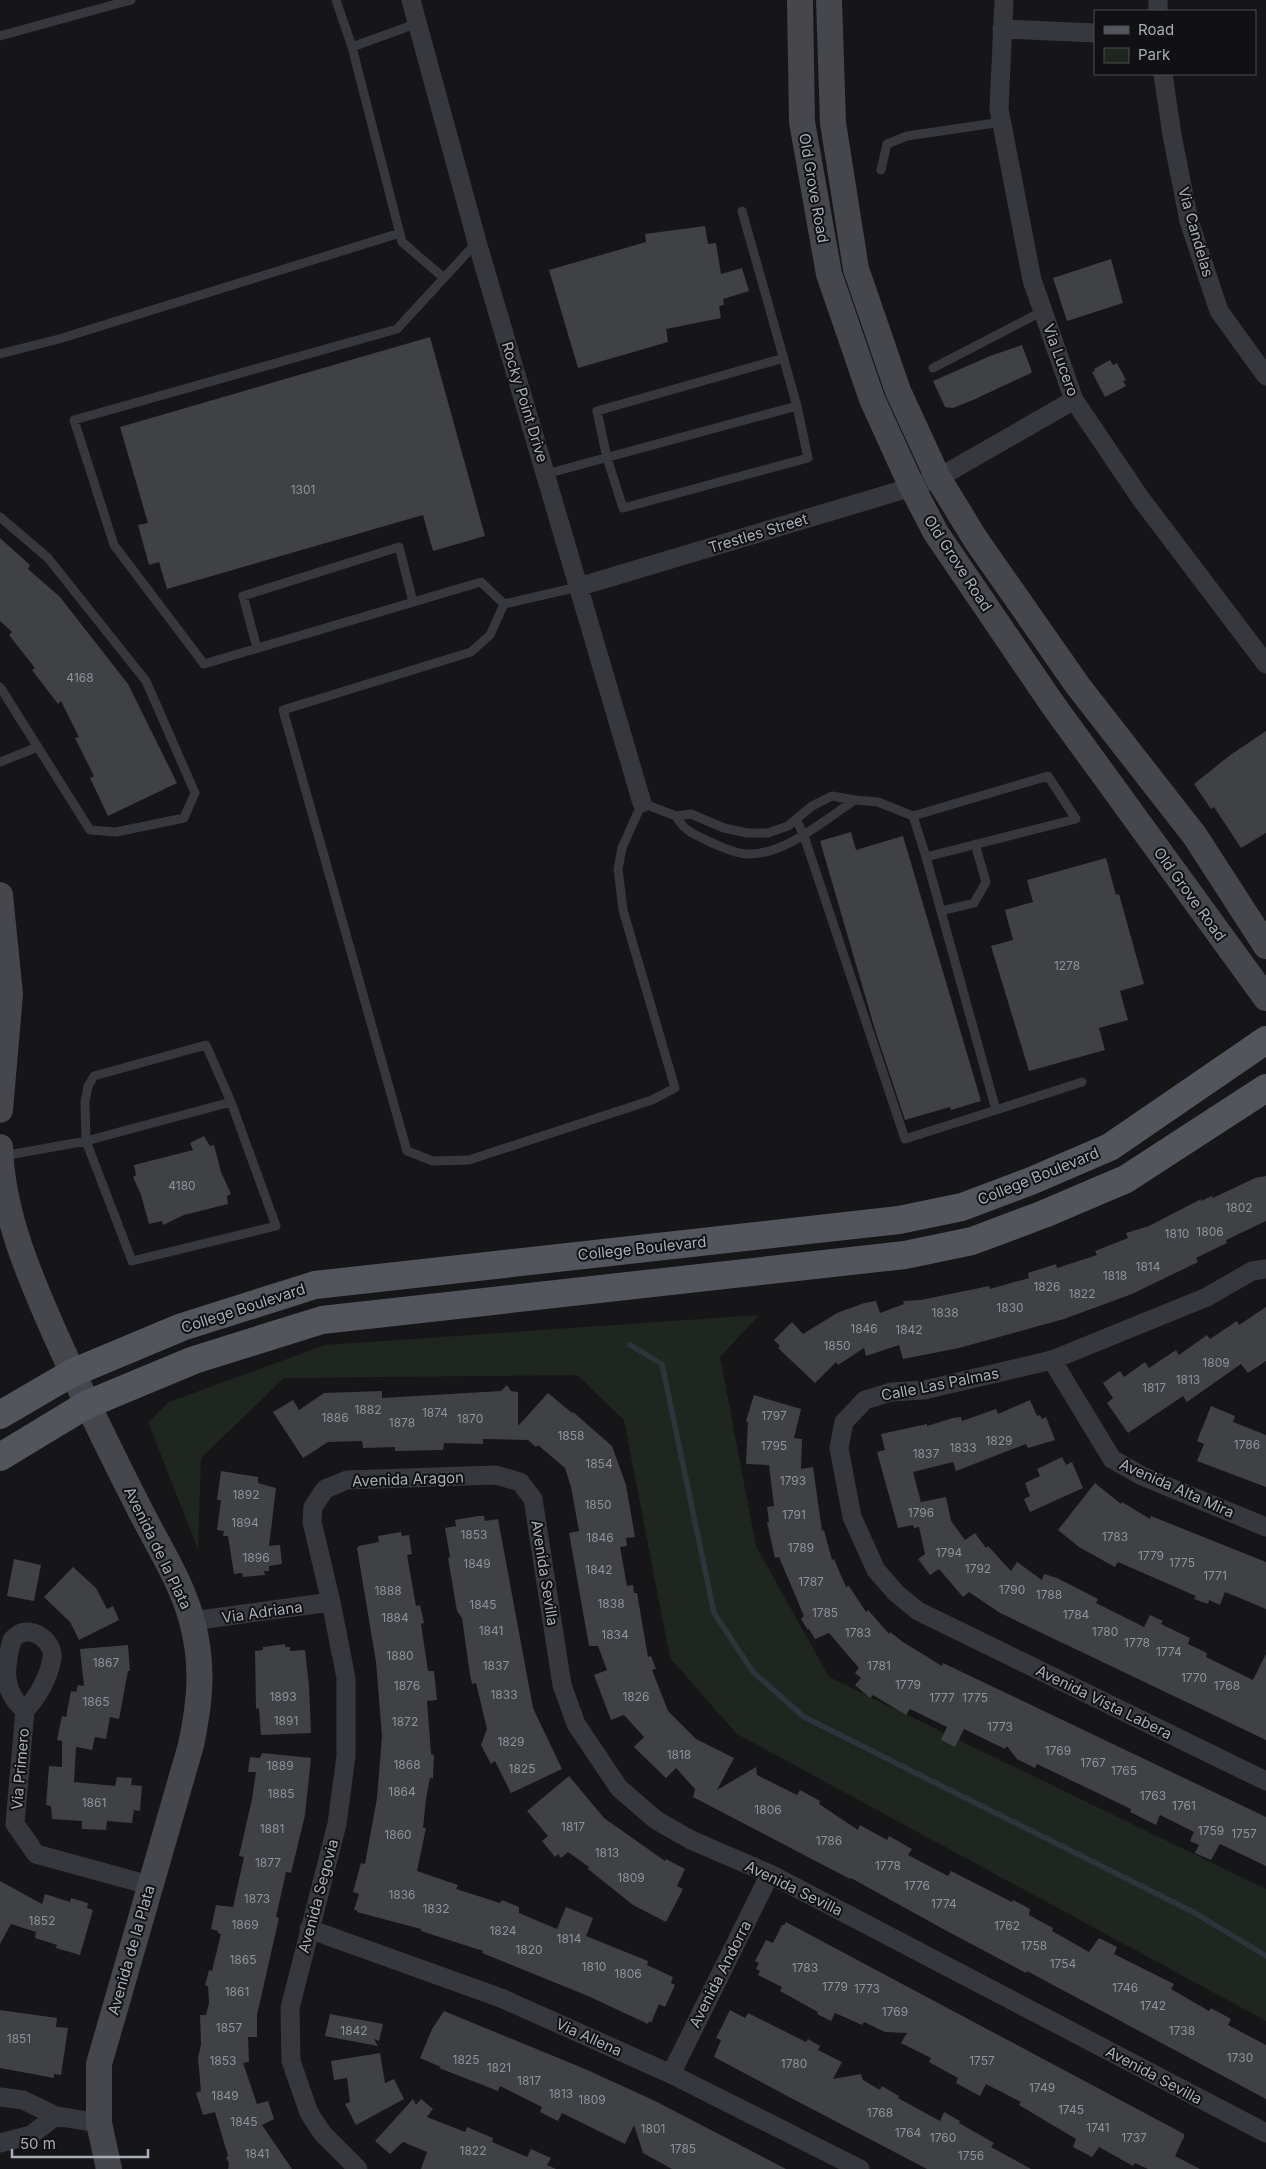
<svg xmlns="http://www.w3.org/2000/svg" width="1266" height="2169" viewBox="0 0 1266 2169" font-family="Inter,sans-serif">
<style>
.green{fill:#1e261f}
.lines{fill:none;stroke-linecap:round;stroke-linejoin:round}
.stream{stroke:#2c353c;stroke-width:5.5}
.building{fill:#404145}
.lane{stroke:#37383d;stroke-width:9}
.street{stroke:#37383d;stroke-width:19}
.secondary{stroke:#45474d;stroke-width:26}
.primary{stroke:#53555c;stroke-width:28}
.labels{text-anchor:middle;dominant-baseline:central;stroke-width:4;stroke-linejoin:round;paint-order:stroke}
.number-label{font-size:12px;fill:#8e929b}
.street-label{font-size:15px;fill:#a8adb8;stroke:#111113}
</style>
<rect width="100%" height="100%" fill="#161618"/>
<path class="green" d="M759 1315 720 1357 756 1546 829 1677 1266 1889V2021L737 1734 670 1658 624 1420 577 1375 284 1378 201 1458 198 1549 148 1422 169 1402 325 1345Z"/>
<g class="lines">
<path class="stream" d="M630 1345 662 1364 714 1613 753 1672 804 1717 1195 1913 1266 1956"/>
</g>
<path class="building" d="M705 226 708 244 716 243 721 274 742 268 749 291 723 299 724 305 719 306 721 318 666 329 668 342 578 368 549 270 646 242 645 234Z
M1111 259 1123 303 1067 321 1053 278Z
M430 337 485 536 433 551 423 515 167 589 159 562 149 565 138 525 148 523 120 427Z
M1022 345 1032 372 1029 374 973 400 953 408 945 407 933 381 990 356Z
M1110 360 1113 365 1117 363 1126 380 1123 381 1126 386 1105 397 1092 372 1095 371 1094 369Z
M0 538 30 565 28 569 60 597 128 684 177 783 108 816 90 778 94 776 75 738 79 737 61 701 58 704 32 670 35 668 9 635 12 632 0 621Z
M1266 731V833L1241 848 1214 807 1211 809 1194 784 1229 756Z
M851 832 856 850 903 836 981 1101 951 1110 950 1107 905 1120 876 1033 820 841Z
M1106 858 1116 895 1119 894 1144 984 1120 991 1128 1020 1099 1028 1105 1050 1029 1071 991 946 1013 940 1005 910 1033 902 1027 880Z
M204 1136 210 1146 214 1145 221 1172 231 1194 227 1196 228 1204 184 1215 163 1225 162 1221 149 1224 141 1195 133 1177 136 1175 134 1165 193 1150 190 1143Z
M1266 1176V1221L1226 1240 1227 1243 1196 1258 1198 1262 1132 1294 1064 1319 959 1348 903 1359 899 1345 866 1356 864 1348 838 1365 836 1362 815 1383 778 1348 780 1346 774 1340 792 1322 803 1334 837 1313 864 1303 876 1301 880 1313 904 1304 903 1301 921 1300 989 1286 990 1289 1029 1278 1028 1273 1056 1264 1057 1268 1097 1255 1095 1251 1128 1238 1126 1233 1149 1226 1201 1199V1201L1212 1196 1213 1198 1255 1178Z
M1266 1307V1361L1248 1373 1241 1364 1187 1402 1183 1396 1128 1433 1107 1403 1113 1398 1103 1383 1120 1371 1124 1377 1145 1362 1149 1368 1176 1350 1179 1355 1207 1335 1210 1339 1237 1321 1239 1325Z
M507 1385 511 1391 518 1392V1426L548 1393 572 1413 573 1412 612 1446 626 1485 635 1537 626 1538 627 1546 620 1547 627 1586 633 1585 634 1593H637L648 1657 651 1656 656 1669 652 1670 668 1711 696 1739 734 1758 717 1790 756 1767 757 1775 797 1795 800 1790 820 1801 819 1804 858 1830 860 1825 887 1840 889 1836 912 1849 908 1855 948 1876 951 1871 1012 1902 1013 1900 1030 1909 1029 1915 1053 1928 1052 1931 1089 1952 1099 1938 1117 1947 1114 1954 1174 1984 1171 1989 1209 2011 1211 2008 1231 2019 1228 2025 1266 2045V2099L1027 1971 1026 1973 945 1930 851 1878 850 1879 693 1797 695 1789 676 1768 666 1778 634 1747 644 1737 624 1715 611 1720 603 1699 594 1675 607 1670 598 1646H589L569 1533 579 1531 571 1487 565 1468 538 1445 536 1447 528 1440 483 1439V1444L444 1443 443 1450 395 1451V1447L363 1448 362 1441 328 1442 303 1458 273 1412 293 1400 299 1410 324 1393 382 1391V1398L501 1391Z
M754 1395 801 1409 794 1438 802 1439 801 1469 813 1467 822 1531 824 1530 832 1560 834 1559 846 1587 849 1586 866 1612 868 1610 889 1634 890 1632 903 1642 942 1666 943 1663 1266 1817V1866L1220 1844 1211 1860 1195 1853 1199 1845 1190 1841 1194 1832 1160 1815 1156 1825 1130 1812 1131 1809 1083 1786 1037 1764 1035 1768 1017 1759 1007 1746 1005 1749 964 1729 955 1747 941 1740 947 1727 910 1709 906 1715 873 1695 870 1698 855 1685 861 1678 855 1673 859 1668 829 1633 815 1639 809 1629 808 1630 801 1619 804 1616 779 1557 775 1558 767 1522H769L767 1507 774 1506 769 1465 746 1464 748 1422 746 1421Z
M1030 1400 1037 1416 1040 1415 1042 1419 1046 1417 1055 1440 1028 1448 1026 1444 956 1471 953 1462 913 1472 921 1502 946 1497 951 1521 965 1540 975 1533 986 1548 988 1546 1011 1571 1017 1562 1042 1580 1044 1574 1057 1578 1098 1599 1096 1603 1144 1627 1150 1615 1163 1621 1161 1624 1190 1638 1188 1644 1207 1653 1206 1657 1253 1680 1266 1654V1740L1000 1613 969 1592 963 1597 939 1569 930 1575 918 1559 925 1554 919 1527 914 1528 913 1525 898 1528 877 1452 885 1450 881 1434 927 1424V1426L953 1418 961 1417 962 1421 996 1409 998 1414Z
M1211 1406 1235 1416 1233 1422 1266 1435V1487L1197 1461 1204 1444 1197 1441Z
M1062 1457 1066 1465 1072 1462 1083 1488 1030 1512 1024 1499 1030 1496 1025 1483 1040 1476 1037 1469Z
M221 1471 258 1477V1483L276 1488 269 1546 280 1545 282 1564 269 1566V1571H264L265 1575 243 1577 242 1573 234 1574 228 1536H223L224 1531 217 1530 221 1500H217Z
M1095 1483 1121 1504 1122 1502 1150 1519 1151 1516 1266 1562V1609L1225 1592 1220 1605 1209 1600 1208 1604 1194 1599 1196 1596 1118 1562 1115 1567 1079 1547 1058 1530Z
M478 1516H484L485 1521 498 1519 533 1708 562 1769 511 1793 495 1761 491 1764 481 1745 487 1729 476 1683 472 1684 470 1675 462 1618 457 1611 448 1558 450 1557 445 1528 456 1526 455 1520Z
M401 1532 402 1536 409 1535 412 1554 407 1555 416 1606 420 1605 424 1623 421 1624 428 1671H434L437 1700 427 1701 431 1754 434 1755 433 1778H430L426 1799 423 1828H426L417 1871 458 1885 456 1889 500 1903 502 1900 519 1907V1913L557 1929 566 1907 593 1918 586 1936 648 1961 647 1965 673 1977 671 1983 675 1985 665 2007 659 2004 651 2023 649 2021 648 2024 588 1996 482 1953 483 1951 421 1931V1929L357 1912V1910H354L359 1894 353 1892 361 1863 365 1864 377 1798 382 1736 376 1662 357 1548 359 1546 379 1542 378 1536Z
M14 1559 41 1565 34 1601 7 1596Z
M73 1567 96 1588 107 1609 113 1606 119 1620 79 1640 70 1622 44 1597Z
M285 1644V1647H290V1651L305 1650 309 1686 311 1733 261 1735 259 1708 256 1709 255 1651 263 1650V1647Z
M128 1645 130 1671H128L119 1719 110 1717 106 1739 95 1737 92 1750 76 1747 74 1782 115 1786 117 1777 132 1778 131 1785 142 1786 140 1811 134 1810 132 1823 107 1821 106 1830 82 1829V1821L52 1819 51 1806 46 1805 49 1766 62 1767V1741L57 1740 62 1716 66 1717 71 1691 76 1692 78 1685 84 1686 80 1649Z
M262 1753 311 1758 305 1815 291 1873 286 1872 276 1917 279 1918 257 2015V2037H248L249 2062 243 2063 257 2104 268 2101 274 2119 262 2125 292 2169H228L229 2163 226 2158 228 2156 215 2112 203 2115 196 2093 201 2091 198 2058 201 2044 200 2015H206L209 2003 208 1986 205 1985 209 1970 212 1971 221 1934 218 1933V1931L211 1929 216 1905 233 1907 242 1866 244 1857 239 1856 252 1799 256 1772H248L250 1757 260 1758Z
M569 1776 604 1818 665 1861 666 1859 685 1869 677 1886 683 1889 666 1922 633 1905 588 1869 589 1867 568 1852 561 1858 558 1854 555 1857 542 1841 548 1836 527 1811Z
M0 1881 42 1904 45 1894 70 1902 71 1898 88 1903 87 1908 93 1910 80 1955 56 1948 57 1945 35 1938 36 1932 11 1924 0 1944Z
M786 1922 1184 2134V2137L1175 2156 1200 2169H1148L1135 2163 1133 2166 1099 2147 1092 2157 1073 2147 1076 2139 1019 2105 1021 2102 986 2084 980 2096 956 2083 958 2078 929 2062 931 2058 901 2043 907 2033 885 2032 864 2022 862 2025 835 2013 831 2021 817 2014 818 2012 780 1991 782 1987 758 1975 760 1971 756 1969 759 1963 755 1961 766 1940 773 1943 782 1925H784Z
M0 2010 57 2018 56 2027 68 2028 61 2075 54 2074V2078L0 2068Z
M730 2010 745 2018 748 2013 806 2042 808 2039 820 2046 818 2050 842 2062 833 2079 861 2074 863 2080 880 2090 882 2086 899 2096 898 2098 940 2121 944 2112 960 2121 959 2123 994 2143 991 2147 1031 2169H927L791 2098 714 2057 721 2040 716 2038Z
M444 2011 585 2069 653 2100 786 2169H672L643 2153 634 2125 625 2144 562 2113 558 2121 540 2112 542 2107 500 2086 498 2091 439 2068 441 2067 420 2058 432 2029Z
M330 2014 383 2024 379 2041 374 2039 378 2046 325 2036Z
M380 2053 385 2083 394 2079 404 2099 356 2125 345 2104 350 2102 347 2078 334 2080 331 2061Z
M413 2099 416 2105 421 2099 433 2109 427 2117 465 2132 467 2127 493 2138 492 2142 527 2157 531 2149 551 2158 547 2165 556 2169H421L427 2152 403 2142 390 2154 375 2141Z"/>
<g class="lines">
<path class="lane" d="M336 0 352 47
M418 23 352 47 402 242 444 278
M0 36 131 0
M881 170 887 144 907 136 1002 122
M477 242 397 329 74 420 114 545 204 664 481 582 504 604 578 587
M0 354 59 339 400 233
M784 358 597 411 607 458 623 508 808 458 797 406
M933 368 1043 311
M546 474 797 406 742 211
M0 517 48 558 146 681 195 793 184 818 116 832 90 830 0 687
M504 604 490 635 471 652 283 710 407 1151 433 1161 469 1160 652 1100 675 1088 623 910 618 869 622 848 642 803 676 816 691 814 724 828 747 833H768L788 826 812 806 832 796 855 800C824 820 785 856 745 854 734 853 719 846 708 841 694 834 684 831 676 816
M257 648 243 596 399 547 413 602
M0 762 38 747
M855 800 878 802 913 816 1048 776 1076 819 926 857 913 816
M796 819 804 836 905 1139 996 1110 926 857
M941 911 974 903 986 882 975 844
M206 1045 231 1102 276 1226 132 1261 86 1141 85 1102 88 1086 94 1076Z
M996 1110 1082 1082
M3 1156 86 1141 231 1102"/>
<path class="street" d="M411 0 477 242 642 803
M1004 0 999 109 1032 280 1074 400 1141 499 1266 664
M1158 0V11
M1002 29 1095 33
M1163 74 1172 135 1189 221 1219 311 1266 376
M578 587 912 487 938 478 1074 400
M1266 1269 1252 1271 1207 1297 1052 1360 924 1390 891 1392 865 1400 844 1422 839 1448 852 1517 876 1570 896 1593 918 1611 1266 1781
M1052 1360 1112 1459 1142 1476 1266 1527
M192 1621 331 1602
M25 1710C1 1692 5 1666 12 1640 14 1638 18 1634 21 1633 36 1628 54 1643 52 1658 49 1677 38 1697 25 1710L15 1824 36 1854 149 1885
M309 1929 501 1998 671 2074 860 2169
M671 2074 770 1874
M0 2097 23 2100 56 2116 99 2123
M0 2143 31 2135 56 2116
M358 2169 323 2134 309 2113 291 2061 290 2008 337 1824 346 1756V1678L331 1602 312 1522 313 1507 325 1489 347 1480 496 1475 520 1482 533 1499 562 1685 576 1724 619 1788 656 1820 691 1840 770 1874 1266 2133"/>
<path class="secondary" d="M800 0 802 122 829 274 872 399 912 487 936 533 1053 705 1266 998
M829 0 833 123 856 269 898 391 938 478 976 540 1078 686 1195 836 1266 946
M0 895 10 994 0 1110
M0 1147C2 1213 29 1275 55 1334 82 1394 111 1453 141 1512 159 1547 182 1583 192 1621 204 1665 200 1702 191 1745L99 2064V2123L109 2169"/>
<path class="primary" d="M0 1415 72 1373 182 1327 315 1285 899 1220 962 1207 1031 1181 1110 1147 1266 1040
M0 1457 86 1405 194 1360 322 1320 905 1255 972 1241 1044 1214 1126 1179 1266 1088"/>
</g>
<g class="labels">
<g class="number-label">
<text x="303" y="489">1301</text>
<text x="80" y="677">4168</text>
<text x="1067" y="965">1278</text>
<text x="182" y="1185">4180</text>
<text x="1239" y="1207">1802</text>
<text x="1210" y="1231">1806</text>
<text x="1177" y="1233">1810</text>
<text x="1148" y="1266">1814</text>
<text x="1115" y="1275">1818</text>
<text x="1047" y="1286">1826</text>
<text x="1082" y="1293">1822</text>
<text x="1010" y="1307">1830</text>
<text x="945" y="1312">1838</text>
<text x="864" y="1328">1846</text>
<text x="909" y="1329">1842</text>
<text x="837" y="1345">1850</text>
<text x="1216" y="1362">1809</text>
<text x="1188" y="1379">1813</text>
<text x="1154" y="1387">1817</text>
<text x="368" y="1409">1882</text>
<text x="435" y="1412">1874</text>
<text x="774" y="1415">1797</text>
<text x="335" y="1417">1886</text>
<text x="470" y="1418">1870</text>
<text x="402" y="1422">1878</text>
<text x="571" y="1435">1858</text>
<text x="999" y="1440">1829</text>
<text x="1247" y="1444">1786</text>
<text x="774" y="1445">1795</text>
<text x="963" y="1447">1833</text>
<text x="926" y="1453">1837</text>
<text x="599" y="1463">1854</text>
<text x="793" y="1480">1793</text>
<text x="246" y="1494">1892</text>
<text x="598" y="1504">1850</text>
<text x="921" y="1512">1796</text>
<text x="794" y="1514">1791</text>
<text x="245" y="1522">1894</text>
<text x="474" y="1534">1853</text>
<text x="1115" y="1536">1783</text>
<text x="600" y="1537">1846</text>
<text x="801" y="1547">1789</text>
<text x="949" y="1552">1794</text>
<text x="1151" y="1555">1779</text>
<text x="256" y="1557">1896</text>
<text x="1182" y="1562">1775</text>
<text x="477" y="1563">1849</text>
<text x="978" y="1568">1792</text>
<text x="599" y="1569">1842</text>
<text x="1215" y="1575">1771</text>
<text x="811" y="1581">1787</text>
<text x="1012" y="1589">1790</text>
<text x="388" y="1590">1888</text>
<text x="1049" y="1594">1788</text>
<text x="611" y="1603">1838</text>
<text x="483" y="1604">1845</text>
<text x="825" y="1612">1785</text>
<text x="1076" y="1614">1784</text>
<text x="395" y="1617">1884</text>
<text x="491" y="1630">1841</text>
<text x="1105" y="1631">1780</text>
<text x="858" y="1632">1783</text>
<text x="615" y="1634">1834</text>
<text x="1137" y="1642">1778</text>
<text x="1169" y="1651">1774</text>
<text x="400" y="1655">1880</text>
<text x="106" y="1662">1867</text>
<text x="496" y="1665">1837</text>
<text x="879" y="1665">1781</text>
<text x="1194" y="1677">1770</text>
<text x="908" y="1684">1779</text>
<text x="407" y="1685">1876</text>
<text x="1227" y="1685">1768</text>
<text x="504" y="1694">1833</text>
<text x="283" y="1696">1893</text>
<text x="636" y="1696">1826</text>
<text x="942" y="1697">1777</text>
<text x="975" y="1697">1775</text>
<text x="96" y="1701">1865</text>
<text x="286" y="1720">1891</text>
<text x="405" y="1721">1872</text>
<text x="1000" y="1726">1773</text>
<text x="511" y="1741">1829</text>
<text x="1058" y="1750">1769</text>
<text x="679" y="1754">1818</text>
<text x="1093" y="1762">1767</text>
<text x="407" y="1764">1868</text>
<text x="280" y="1765">1889</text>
<text x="522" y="1768">1825</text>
<text x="1124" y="1770">1765</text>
<text x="402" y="1791">1864</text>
<text x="281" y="1793">1885</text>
<text x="1153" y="1795">1763</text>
<text x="94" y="1802">1861</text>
<text x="1184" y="1805">1761</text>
<text x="768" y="1809">1806</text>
<text x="573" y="1826">1817</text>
<text x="272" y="1828">1881</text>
<text x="1211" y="1830">1759</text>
<text x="1244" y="1833">1757</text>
<text x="398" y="1834">1860</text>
<text x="829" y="1840">1786</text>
<text x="607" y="1852">1813</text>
<text x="268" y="1862">1877</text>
<text x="888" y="1865">1778</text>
<text x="631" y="1877">1809</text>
<text x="917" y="1885">1776</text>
<text x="402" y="1894">1836</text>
<text x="257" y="1898">1873</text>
<text x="944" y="1903">1774</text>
<text x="436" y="1908">1832</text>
<text x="42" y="1920">1852</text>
<text x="245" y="1924">1869</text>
<text x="1007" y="1925">1762</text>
<text x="503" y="1930">1824</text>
<text x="569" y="1938">1814</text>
<text x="1034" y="1945">1758</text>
<text x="529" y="1949">1820</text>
<text x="243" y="1959">1865</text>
<text x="1063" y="1963">1754</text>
<text x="594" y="1966">1810</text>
<text x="805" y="1967">1783</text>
<text x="628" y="1973">1806</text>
<text x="835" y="1986">1779</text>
<text x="1125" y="1987">1746</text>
<text x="867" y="1988">1773</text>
<text x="237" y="1991">1861</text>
<text x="1153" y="2005">1742</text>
<text x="895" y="2011">1769</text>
<text x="229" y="2027">1857</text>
<text x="354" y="2030">1842</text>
<text x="1182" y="2030">1738</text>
<text x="19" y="2038">1851</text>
<text x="1240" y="2057">1730</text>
<text x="466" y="2059">1825</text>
<text x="223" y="2060">1853</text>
<text x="982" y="2060">1757</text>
<text x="794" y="2063">1780</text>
<text x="499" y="2067">1821</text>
<text x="529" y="2080">1817</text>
<text x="1042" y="2087">1749</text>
<text x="561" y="2093">1813</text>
<text x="225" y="2095">1849</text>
<text x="592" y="2099">1809</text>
<text x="1071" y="2109">1745</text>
<text x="880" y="2112">1768</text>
<text x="244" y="2121">1845</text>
<text x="1098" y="2127">1741</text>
<text x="653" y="2128">1801</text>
<text x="908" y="2132">1764</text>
<text x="943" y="2137">1760</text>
<text x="1134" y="2137">1737</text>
<text x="683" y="2148">1785</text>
<text x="473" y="2150">1822</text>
<text x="257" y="2153">1841</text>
<text x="971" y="2155">1756</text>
</g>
<g class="street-label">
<text transform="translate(814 188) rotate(80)">Old Grove Road</text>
<text transform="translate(1196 232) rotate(74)">Via Candelas</text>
<text transform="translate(1061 360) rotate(70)">Via Lucero</text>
<text transform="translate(525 402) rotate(73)">Rocky Point Drive</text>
<text transform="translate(758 533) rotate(-17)">Trestles Street</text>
<text transform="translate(958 563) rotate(57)">Old Grove Road</text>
<text transform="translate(1190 894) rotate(54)">Old Grove Road</text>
<text transform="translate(1038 1176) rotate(-22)">College Boulevard</text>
<text transform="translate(642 1248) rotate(-6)">College Boulevard</text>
<text transform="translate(243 1308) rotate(-18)">College Boulevard</text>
<text transform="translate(940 1384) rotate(-11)">Calle Las Palmas</text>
<text transform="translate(408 1479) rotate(-2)">Avenida Aragon</text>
<text transform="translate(1177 1488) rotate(24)">Avenida Alta Mira</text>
<text transform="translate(158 1548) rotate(64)">Avenida de la Plata</text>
<text transform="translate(545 1573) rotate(81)">Avenida Sevilla</text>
<text transform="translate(262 1612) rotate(-8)">Via Adriana</text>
<text transform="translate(1104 1702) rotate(26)">Avenida Vista Labera</text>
<text transform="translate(20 1769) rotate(-85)">Via Primero</text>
<text transform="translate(794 1888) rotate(26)">Avenida Sevilla</text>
<text transform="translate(318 1896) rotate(-75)">Avenida Segovia</text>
<text transform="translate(131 1950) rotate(-74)">Avenida de la Plata</text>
<text transform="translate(720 1974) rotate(-63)">Avenida Andorra</text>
<text transform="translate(589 2037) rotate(24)">Via Allena</text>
<text transform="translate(1154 2075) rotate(28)">Avenida Sevilla</text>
</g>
</g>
<rect x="1094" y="10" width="162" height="65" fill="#111113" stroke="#4d4f55"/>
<rect x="1104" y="26" width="25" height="8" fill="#53555c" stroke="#4d4f55"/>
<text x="1138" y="35" font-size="15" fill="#a8adb8">Road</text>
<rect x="1104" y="48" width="25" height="15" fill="#1e261f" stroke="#4d4f55"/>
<text x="1138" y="60" font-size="15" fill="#a8adb8">Park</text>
<path d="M12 2149v8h136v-8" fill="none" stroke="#a8adb8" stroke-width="2.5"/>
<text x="20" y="2149" font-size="15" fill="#a8adb8" stroke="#111113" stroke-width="4" paint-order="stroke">50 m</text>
</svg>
